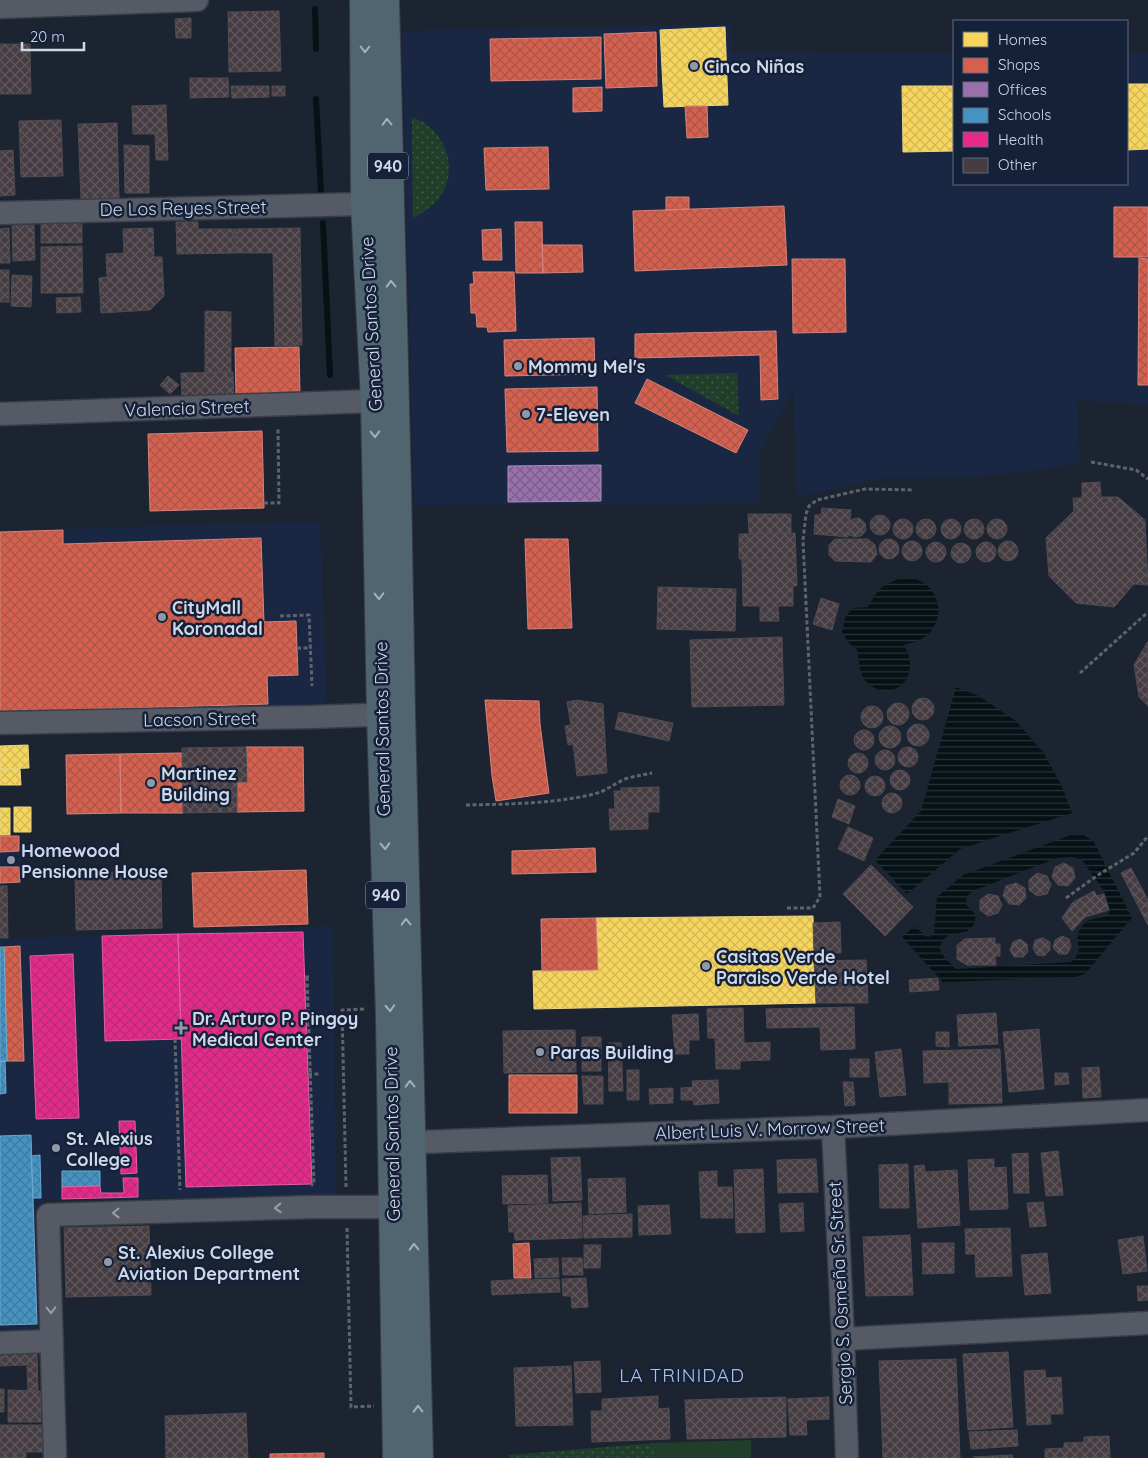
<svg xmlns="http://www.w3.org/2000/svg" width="1148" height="1458" viewBox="0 0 1148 1458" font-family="Quicksand,sans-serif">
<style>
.built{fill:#1a2743}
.grass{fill:url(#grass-dots)}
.pitch{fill:#203e29}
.water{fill:url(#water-rules);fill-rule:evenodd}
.homes{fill:url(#homes-cross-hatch);stroke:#ead686}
.shops{fill:url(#shops-cross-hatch);stroke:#d4847c}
.offices{fill:url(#offices-cross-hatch);stroke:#a98fbd}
.schools{fill:url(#schools-cross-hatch);stroke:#6da8ce}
.health{fill:url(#health-cross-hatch);stroke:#e05ea6}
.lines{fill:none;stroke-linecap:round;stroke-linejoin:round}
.stream{stroke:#061116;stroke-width:6}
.building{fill:url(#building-cross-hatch);stroke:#4e4b51}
.minor-casing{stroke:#393e4a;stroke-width:25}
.highway-casing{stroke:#393e4a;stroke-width:30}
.path{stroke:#5e636c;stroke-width:3;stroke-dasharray:4 2.5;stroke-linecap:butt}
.minor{stroke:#555a65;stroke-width:22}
.highway{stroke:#516571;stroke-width:28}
.oneway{stroke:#a3b0be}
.oneway2{stroke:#989fad}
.poi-dot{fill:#9199a8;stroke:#152139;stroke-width:2}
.labels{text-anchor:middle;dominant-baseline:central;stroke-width:5;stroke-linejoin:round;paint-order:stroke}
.shield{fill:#152139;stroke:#97a1b4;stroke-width:1}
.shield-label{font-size:16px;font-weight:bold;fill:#cfd8e8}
.poi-label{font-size:18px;font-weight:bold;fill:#cfd8e8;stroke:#152139;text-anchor:start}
.street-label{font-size:18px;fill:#cfd8e8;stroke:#152139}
.neighbourhood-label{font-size:19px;letter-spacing:1px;fill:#afc0e0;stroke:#152139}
</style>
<defs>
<pattern id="grass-dots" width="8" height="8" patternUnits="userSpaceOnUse" patternTransform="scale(1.25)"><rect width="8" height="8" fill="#203e29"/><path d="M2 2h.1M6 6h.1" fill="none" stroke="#3f5948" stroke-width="1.8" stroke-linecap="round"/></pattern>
<pattern id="water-rules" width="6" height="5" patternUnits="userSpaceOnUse" patternTransform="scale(1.25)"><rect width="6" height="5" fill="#061116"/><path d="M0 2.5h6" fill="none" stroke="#293338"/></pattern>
<pattern id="homes-cross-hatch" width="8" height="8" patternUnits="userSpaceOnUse" patternTransform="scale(1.25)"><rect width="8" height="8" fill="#f6d55c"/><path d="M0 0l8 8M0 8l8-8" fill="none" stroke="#d1b758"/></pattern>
<pattern id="shops-cross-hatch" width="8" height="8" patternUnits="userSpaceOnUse" patternTransform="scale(1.25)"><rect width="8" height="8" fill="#d6604d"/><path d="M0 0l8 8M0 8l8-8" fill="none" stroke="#a8574b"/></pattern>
<pattern id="offices-cross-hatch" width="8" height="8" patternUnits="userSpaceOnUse" patternTransform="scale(1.25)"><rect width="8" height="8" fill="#9970ab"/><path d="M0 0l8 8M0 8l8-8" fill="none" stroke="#796088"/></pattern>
<pattern id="schools-cross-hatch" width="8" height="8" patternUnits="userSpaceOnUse" patternTransform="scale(1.25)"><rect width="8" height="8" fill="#4393c3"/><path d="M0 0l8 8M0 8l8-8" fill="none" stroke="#427a9e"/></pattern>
<pattern id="health-cross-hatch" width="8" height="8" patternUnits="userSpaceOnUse" patternTransform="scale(1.25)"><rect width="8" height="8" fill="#e7298a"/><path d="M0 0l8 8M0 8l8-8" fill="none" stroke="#b43076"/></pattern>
<pattern id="building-cross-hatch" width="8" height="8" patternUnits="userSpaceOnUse" patternTransform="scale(1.25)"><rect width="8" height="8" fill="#463d42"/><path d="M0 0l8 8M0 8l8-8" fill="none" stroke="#60585d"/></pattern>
</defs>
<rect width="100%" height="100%" fill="#1d2431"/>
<path class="built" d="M731 24 732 52 954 53V184H1127V54H1148V405L1077 400 1080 463 1016 473 960 478 878 479 797 498 793 391 759 453V504L414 505 402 31Z
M320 521 327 704 0 714V531Z
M0 835H20L22 884H0Z
M333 926 336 1195 44 1200 48 1333 0 1334V939Z"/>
<path class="grass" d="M412 117C416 119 422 121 426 124 450 141 457 176 438 199 431 208 422 213 413 218Z
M737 373 739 416 665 375Z
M656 1443V1458H509V1455Z"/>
<path class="pitch" d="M751 1440V1458H656V1443Z"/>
<path class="water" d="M901 578C906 578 912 577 916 579 941 588 946 620 926 636 920 641 911 643 904 645 925 680 887 707 865 680 859 673 859 659 857 650L849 643 842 632 845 618 852 608 868 607C879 588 880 586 901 578Z
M956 687 979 696 1016 721 1043 752 1061 784 1072 813 960 849 907 894 875 860 921 811Z
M1071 835H1084L1094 842 1132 918 1085 974 1076 977 943 982 902 937 915 926 925 936 929 937 934 933 937 897 963 875ZM1073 857 1082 860 1104 891 1110 911 1107 916C1101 918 1092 918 1088 921 1076 928 1077 939 1079 950L1075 958 1071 962 956 969C950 962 937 954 941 944 949 926 970 940 975 921 977 914 971 909 966 905L967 896 973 891 1057 858Z"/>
<path class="homes" d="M725 27 728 105 664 107 660 30Z
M1127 84H1148V149L1127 150Z
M902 86H954V151L903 152Z
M28 745 29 768 0 769V746Z
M0 769H20L21 785H0Z
M14 807H31V832H14Z
M0 808H10V835H0Z
M813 916 816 1003 534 1009 533 971 598 970 596 918Z"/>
<path class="shops" d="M656 32 657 86 606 88 604 34Z
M601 37V79L491 81 490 39Z
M602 87V111L573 112V88Z
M685 106H707L708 137 687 138Z
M548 147 549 189 486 190 484 148Z
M666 197H689V209L666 210Z
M784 206 787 265 635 271 633 211Z
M1114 207H1148V257H1114Z
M515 222H542L543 273H516Z
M501 229 502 260H483L482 230Z
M542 245H582L583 272 543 273Z
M1139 258 1148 259V385H1138Z
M792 259H845L846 332 793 333Z
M473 272H514L516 331 488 332 487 327H477L476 313H471L470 284H474Z
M776 331 778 399 761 400 760 355 635 358V334Z
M594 338 595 374 505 376 504 340Z
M299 347 300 395H236L235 348Z
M647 379 748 430 736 453 635 403Z
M597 387 598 451 507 452 505 389Z
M262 431 264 508 150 511 148 434Z
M63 530V544L261 538 264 622 296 621 298 675 267 676 268 704 0 712V532Z
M525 539H568L572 628 528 629Z
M485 700 539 701 540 724 549 793 496 801 492 776Z
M246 747H303L304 811 237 812V782H247Z
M182 753 183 813H121L120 754Z
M120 754 121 813 67 814 66 755Z
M0 836H19V851L0 852Z
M595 848 596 872 512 874V851Z
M0 867H19L20 882 0 883Z
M306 870 308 924 194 927 192 873Z
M596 918 598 970 542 971 541 919Z
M20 946 24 1061H7L4 947Z
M509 1075H577V1113H509Z
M529 1243 531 1278H514L513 1244Z
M324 1453V1458H270V1454Z"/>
<path class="offices" d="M601 465V501L508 502V466Z"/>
<path class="schools" d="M0 947H4L7 1061 0 1062Z
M0 1061H5L6 1093 0 1094Z
M31 1135 37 1324 0 1325V1136Z
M40 1155 41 1198H33L31 1156Z
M62 1171H100V1186L62 1187Z"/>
<path class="health" d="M303 932 312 1184 186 1187 178 934Z
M178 934 181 1039 105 1041 102 936Z
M73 954 79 1118 36 1119 30 956Z
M119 1121H135L137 1173 121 1174Z
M123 1178H138V1197L62 1199V1187L100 1186 101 1193H124Z"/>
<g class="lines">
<path class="stream" d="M315 9 316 49
M316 99 321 193
M323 223 330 375"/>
</g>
<path class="building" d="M279 11 281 71 229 72 228 12Z
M191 18V38H176L175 19Z
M0 44H30L31 94H0Z
M190 78H228L229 97 190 98Z
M231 86H269V97L232 98Z
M272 86H285V96H272Z
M166 105 168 160H156L155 134H133L132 106Z
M61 120 63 176 21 177 19 121Z
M117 123 119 198 81 199 78 124Z
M124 145 149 146V193H125Z
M13 150 15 195 0 196V151Z
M41 221H82V243H41Z
M176 222H198V229H235L236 253 177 254Z
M34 225 35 260 13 261 12 226Z
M9 228 10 263H0V229Z
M153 228 154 257H162L164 296 150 310 101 313 99 278 107 277 106 254 124 253 123 229Z
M300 228 302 345 275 346 273 253H236L235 229Z
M82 246 83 293H41V247Z
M0 270H9V302H0Z
M12 275 32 276 31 307 11 306Z
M80 297 81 312 57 313 56 298Z
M205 311 231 312V372L205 373Z
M233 372 234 398 182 400 181 373Z
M168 376 179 385 170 394 160 385Z
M1100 482 1101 497H1118L1145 520 1148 585 1134 584 1114 607 1076 603 1049 576 1046 538 1074 511 1073 498H1082V483Z
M822 508 851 510 848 537 814 534 815 515H821Z
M748 514H791V533L749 534Z
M870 525a10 10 0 1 1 20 0a10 10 0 1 1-20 0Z
M859 518 865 523 866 531 861 536 855 537 849 535V521L853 519Z
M987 529a10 10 0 1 1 20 0a10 10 0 1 1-20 0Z
M964 529a10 10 0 1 1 20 0a10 10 0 1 1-20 0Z
M893 529a10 10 0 1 1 20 0a10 10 0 1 1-20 0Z
M916 529a10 10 0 1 1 20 0a10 10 0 1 1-20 0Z
M941 529a10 10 0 1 1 20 0a10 10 0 1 1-20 0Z
M795 533 796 558 739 559V534Z
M879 549a10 10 0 1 1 20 0a10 10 0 1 1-20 0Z
M835 539H868L875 545 877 554 871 562 835 561 829 555V545Z
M998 551a10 10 0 1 1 20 0a10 10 0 1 1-20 0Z
M902 551a10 10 0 1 1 20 0a10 10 0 1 1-20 0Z
M976 552a10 10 0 1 1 20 0a10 10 0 1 1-20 0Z
M926 552a10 10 0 1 1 20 0a10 10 0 1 1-20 0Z
M951 553a10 10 0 1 1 20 0a10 10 0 1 1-20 0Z
M796 558 797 586H793V606H778L779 621H760V606H743L742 559Z
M658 587 736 589 735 631 657 629Z
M821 598 839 604 832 630 813 624Z
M782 637 784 705 692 707 690 640Z
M1148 641V706L1139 697 1134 665Z
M912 709a11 11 0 1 1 22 0a11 11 0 1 1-22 0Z
M577 700 603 704 607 773 577 776 573 744 568 745 565 726 571 725 567 702Z
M887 714a11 11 0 1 1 22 0a11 11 0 1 1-22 0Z
M861 717a11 11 0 1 1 22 0a11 11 0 1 1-22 0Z
M619 712 673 723 669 741 615 729Z
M907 735a11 11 0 1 1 22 0a11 11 0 1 1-22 0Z
M879 737a11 11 0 1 1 22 0a11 11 0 1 1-22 0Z
M854 740a10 10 0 1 1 20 0a10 10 0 1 1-20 0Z
M898 757a10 10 0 1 1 20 0a10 10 0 1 1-20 0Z
M246 747 247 782H237V812L183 813 182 748Z
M875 760a10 10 0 1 1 20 0a10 10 0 1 1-20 0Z
M848 763a10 10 0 1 1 20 0a10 10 0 1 1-20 0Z
M890 780a10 10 0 1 1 20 0a10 10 0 1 1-20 0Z
M840 785a10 10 0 1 1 20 0a10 10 0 1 1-20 0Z
M865 786a10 10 0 1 1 20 0a10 10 0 1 1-20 0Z
M659 787V812H648V809L615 810 614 791H621V788Z
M882 803a10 10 0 1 1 20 0a10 10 0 1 1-20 0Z
M838 799 855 806 849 824 832 817Z
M609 809H648V829L610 830Z
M848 827 873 838 864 861 838 849Z
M1064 863 1073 868 1075 878 1068 886 1058 885 1052 877 1055 867Z
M871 865 913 907 885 936 843 894Z
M1131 868 1148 900V925L1121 873Z
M161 871 162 928 76 930 75 873Z
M1037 873 1047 876 1051 885 1047 894 1037 896 1029 890V880Z
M1016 883 1025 888 1026 898 1019 905 1009 904 1003 896 1006 886Z
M0 886H7L8 938H0Z
M1094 891 1097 896 1104 894 1109 910 1085 917 1072 931 1062 918 1073 902Z
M988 894 998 896 1002 905 998 913 988 916 980 910V900Z
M840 922 841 953H814L813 923Z
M1062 936 1069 939 1071 947 1067 954H1059L1053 948 1055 940Z
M995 938V944H1000V956H995L996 965H967L957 959V945L965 939Z
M1043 938 1050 942V950L1044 956 1037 955 1033 948 1035 940Z
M1020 939 1027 944 1028 952 1023 957H1014L1010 950 1013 942Z
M866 960 868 1003H816L814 961Z
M938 978 939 990 910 992 909 980Z
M854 1007 855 1049 821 1050 820 1027 767 1028 766 1009Z
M743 1008 744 1043 770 1042V1060L740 1061V1069H716L715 1038H708L707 1009Z
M996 1013 998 1044 959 1046 957 1015Z
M698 1014 699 1040H689V1054H675L672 1015Z
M1039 1029 1044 1089 1009 1092 1003 1032Z
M575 1030 576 1072 504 1073 503 1031Z
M936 1032H949V1047L936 1046Z
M582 1037H601V1071H582Z
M608 1043H621L623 1091H609Z
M901 1049 906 1095 880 1097 875 1052Z
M1000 1049 1002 1103 949 1104V1082L924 1083 923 1051Z
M850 1059H869V1077H850Z
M1099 1067 1101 1097 1083 1098 1082 1068Z
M627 1070H639V1100H627Z
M1055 1073H1068L1069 1084 1055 1085Z
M582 1076H603V1104H584Z
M718 1080 719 1103 694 1105 693 1100H681V1088L693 1087 692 1081Z
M843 1082H853L855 1105 845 1106Z
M673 1088V1103L650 1104 649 1089Z
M1058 1151 1063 1195 1046 1196 1041 1153Z
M1028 1153 1029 1193H1014L1012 1154Z
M580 1157 582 1200 553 1201 551 1158Z
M816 1159 818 1192 778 1193 777 1160Z
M994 1159V1168L1006 1167 1008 1209 970 1210 968 1160Z
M908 1164 909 1208H880L879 1165Z
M924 1165 925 1172 957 1170 960 1225 918 1228 914 1166Z
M763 1169 765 1232 736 1233 734 1170Z
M717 1171V1187H732L733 1218H701L699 1172Z
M547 1175 548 1203 503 1204 502 1176Z
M625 1178 626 1212 589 1214 588 1179Z
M1043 1202 1046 1226 1030 1227 1027 1203Z
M581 1203 582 1238 515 1240 514 1232H509L508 1206Z
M803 1203 804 1231 781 1232 779 1204Z
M669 1205 671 1234 639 1235 638 1206Z
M632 1214V1237L584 1238 583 1216Z
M149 1226 151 1295 66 1297 64 1228Z
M1010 1228 1012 1276 976 1277 975 1254H966L965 1229Z
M910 1235 913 1295 866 1296 863 1237Z
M1143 1236 1147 1271 1123 1274 1118 1240Z
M922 1243H954V1273L923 1274Z
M584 1245H601L600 1268H584Z
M1047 1253 1051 1293 1025 1295 1021 1255Z
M558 1258 559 1277 535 1278 534 1259Z
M562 1258H582L583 1275H563Z
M586 1278 588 1307 572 1308 571 1296H563L562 1279Z
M530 1279 531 1293 492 1295 491 1281Z
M559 1279 560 1292 532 1293 531 1280Z
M1137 1286H1148V1300L1138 1301Z
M37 1352 38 1390 28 1391 27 1365 0 1366V1353Z
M1008 1352 1013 1427 968 1430 963 1354Z
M956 1359 960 1458H883L879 1361Z
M600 1361 601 1392 576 1393 574 1362Z
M571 1366 573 1425 516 1426 514 1368Z
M1045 1370 1046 1378 1061 1377 1063 1414H1050L1051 1424 1027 1425 1024 1371Z
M0 1389H4V1412H0Z
M8 1390 41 1391V1422H8Z
M658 1396V1409L669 1408 670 1439 592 1442 591 1411H602V1399Z
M786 1397V1437L687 1439 685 1400Z
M829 1397V1419L806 1420 807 1435H790L788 1399Z
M246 1413 248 1458H166L165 1416Z
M0 1425H48V1452H0Z
M1017 1430 1018 1446 971 1449 969 1432Z
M1109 1436 1110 1458H1045V1449L1064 1448V1443L1084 1442V1437Z
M0 1452H26V1458H0Z
M1012 1455 1013 1458H974L973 1457Z"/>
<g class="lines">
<defs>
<path id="minor" d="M0 7 197 0
M0 213 365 204
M0 414 375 401
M0 723 312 717 396 714
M833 1127 843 1339 847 1458
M395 1143 833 1127 1148 1110
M843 1339 1148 1323
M0 1343 52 1341
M55 1458 48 1215 312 1207H409"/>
<path id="highway" d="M364 0 365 204 375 401 381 714 390 1017 397 1458
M385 0 397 488 401 714 419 1458"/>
</defs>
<use href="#minor" class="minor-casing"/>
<use href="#highway" class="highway-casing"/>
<path class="path" d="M1091 462 1136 470 1148 479
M264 503H279L278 427
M280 616 309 615 312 686
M297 648H311
M1080 673 1148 612
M466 805C509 804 552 804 594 794 606 791 614 784 625 779 634 776 643 775 652 773
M1066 898 1098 875 1134 853 1148 836
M787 908H813L820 897 803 540 806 514 809 506 817 500 865 489 914 490
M305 977H310
M307 977 314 1184 311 1185
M175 1039 180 1190
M308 1074H319
M346 1187 342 1010 366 1009
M347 1228 351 1407 374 1406"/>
<use href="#minor" class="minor"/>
<use href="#highway" class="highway"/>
</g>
<defs><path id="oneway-chevron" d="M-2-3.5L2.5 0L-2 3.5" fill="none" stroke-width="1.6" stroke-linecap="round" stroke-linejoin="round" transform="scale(1.25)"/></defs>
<g class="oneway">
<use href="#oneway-chevron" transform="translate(365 49) rotate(90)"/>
<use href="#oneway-chevron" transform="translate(387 122) rotate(-91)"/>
<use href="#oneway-chevron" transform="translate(391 284) rotate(-91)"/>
<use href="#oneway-chevron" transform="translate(375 434) rotate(89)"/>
<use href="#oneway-chevron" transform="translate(379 596) rotate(89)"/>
<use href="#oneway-chevron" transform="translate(385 846) rotate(88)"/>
<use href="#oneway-chevron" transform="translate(406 922) rotate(-92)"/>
<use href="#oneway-chevron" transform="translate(390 1008) rotate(87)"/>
<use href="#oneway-chevron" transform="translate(410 1084) rotate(-91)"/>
<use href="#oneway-chevron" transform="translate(414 1247) rotate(-91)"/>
<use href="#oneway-chevron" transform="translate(418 1409) rotate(-91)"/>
</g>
<g class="oneway2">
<use href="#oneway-chevron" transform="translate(278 1208) rotate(178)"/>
<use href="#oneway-chevron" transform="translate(116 1213) rotate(179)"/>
<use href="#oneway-chevron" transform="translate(51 1310) rotate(89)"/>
</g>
<g class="poi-dot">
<circle cx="694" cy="66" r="5"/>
<circle cx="518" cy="366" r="5"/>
<circle cx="526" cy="414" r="5"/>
<circle cx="162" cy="617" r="5"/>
<circle cx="151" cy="783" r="5"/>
<circle cx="11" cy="860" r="5"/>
<circle cx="706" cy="966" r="5"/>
<path d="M178.5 1020.5h5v5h5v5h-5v5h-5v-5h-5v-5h5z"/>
<circle cx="540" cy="1052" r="5"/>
<circle cx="56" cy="1148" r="5"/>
<circle cx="108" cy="1262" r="5"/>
</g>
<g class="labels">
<g class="shield">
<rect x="368" y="152.5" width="40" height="27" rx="4"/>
<rect x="366" y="881.5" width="40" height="27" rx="4"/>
</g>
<g class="shield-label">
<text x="388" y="166">940</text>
<text x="386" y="895">940</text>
</g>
<g class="poi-label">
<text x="704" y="66">Cinco Niñas</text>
<text x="528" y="366">Mommy Mel's</text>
<text x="536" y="414">7-Eleven</text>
<text x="172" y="607">CityMall<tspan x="172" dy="21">Koronadal</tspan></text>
<text x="161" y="773">Martinez<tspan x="161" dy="21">Building</tspan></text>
<text x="21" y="850">Homewood<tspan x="21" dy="21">Pensionne House</tspan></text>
<text x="716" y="956">Casitas Verde<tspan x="716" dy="21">Paraiso Verde Hotel</tspan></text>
<text x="192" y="1018">Dr. Arturo P. Pingoy<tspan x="192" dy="21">Medical Center</tspan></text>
<text x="550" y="1052">Paras Building</text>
<text x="66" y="1138">St. Alexius<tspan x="66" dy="21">College</tspan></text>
<text x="118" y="1252">St. Alexius College<tspan x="118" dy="21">Aviation Department</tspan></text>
</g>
<g class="street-label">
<text transform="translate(183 208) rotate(-1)">De Los Reyes Street</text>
<text transform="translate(371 324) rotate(-93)">General Santos Drive</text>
<text transform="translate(187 408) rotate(-2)">Valencia Street</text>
<text transform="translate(200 719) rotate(-1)">Lacson Street</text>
<text transform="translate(382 729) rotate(-91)">General Santos Drive</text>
<text transform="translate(770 1129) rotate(-2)">Albert Luis V. Morrow Street</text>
<text transform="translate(392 1134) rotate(-91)">General Santos Drive</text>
<text transform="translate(840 1293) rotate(-93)">Sergio S. Osmeña Sr. Street</text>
</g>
<g class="neighbourhood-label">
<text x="682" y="1375">LA TRINIDAD</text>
</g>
</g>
<rect x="953" y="20" width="175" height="165" fill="#152139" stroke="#5f6a7f"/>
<rect x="963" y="32" width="25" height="15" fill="#f6d55c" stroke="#5f6a7f"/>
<text x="998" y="45" font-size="15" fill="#cfd8e8">Homes</text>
<rect x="963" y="58" width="25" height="15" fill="#d6604d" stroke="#5f6a7f"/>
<text x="998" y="70" font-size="15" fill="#cfd8e8">Shops</text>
<rect x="963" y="82" width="25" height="15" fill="#9970ab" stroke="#5f6a7f"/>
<text x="998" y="95" font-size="15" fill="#cfd8e8">Offices</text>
<rect x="963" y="108" width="25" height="15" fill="#4393c3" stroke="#5f6a7f"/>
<text x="998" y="120" font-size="15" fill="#cfd8e8">Schools</text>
<rect x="963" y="132" width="25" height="15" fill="#e7298a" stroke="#5f6a7f"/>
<text x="998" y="145" font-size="15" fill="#cfd8e8">Health</text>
<rect x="963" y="158" width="25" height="15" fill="#463d42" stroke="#5f6a7f"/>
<text x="998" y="170" font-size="15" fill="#cfd8e8">Other</text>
<path d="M22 42v8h62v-8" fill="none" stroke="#cfd8e8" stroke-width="2.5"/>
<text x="30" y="42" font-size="15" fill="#cfd8e8" stroke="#152139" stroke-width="4" paint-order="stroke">20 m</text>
</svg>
